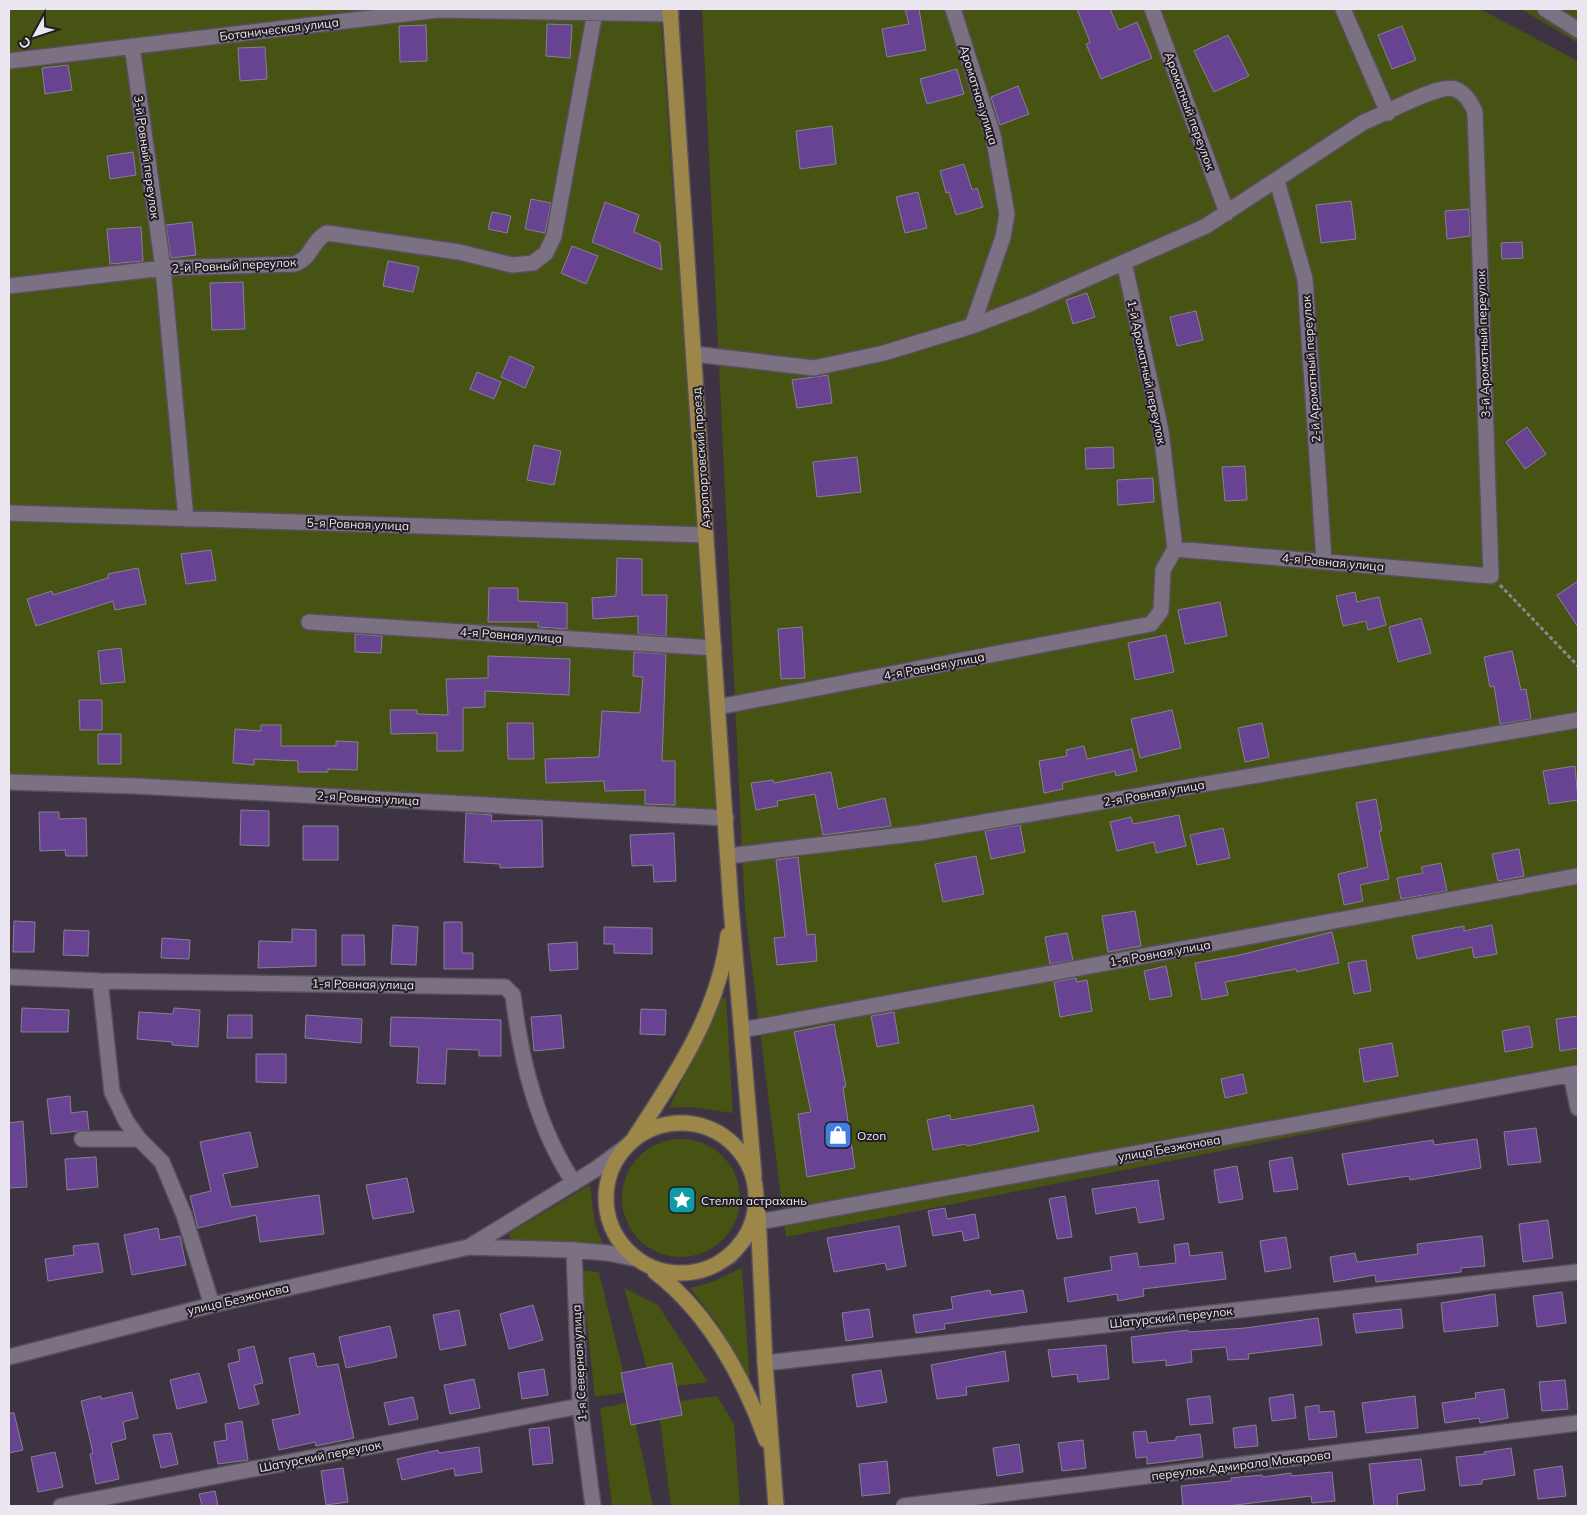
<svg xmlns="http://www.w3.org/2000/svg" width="1587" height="1515" viewBox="0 0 1587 1515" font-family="Mulish,sans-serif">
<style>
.green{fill:#465313}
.building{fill:#674392;stroke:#878093}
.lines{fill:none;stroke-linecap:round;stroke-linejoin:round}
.minor-casing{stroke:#584f5c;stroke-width:18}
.major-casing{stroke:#584f5c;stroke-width:18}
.path{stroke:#8f8693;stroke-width:3;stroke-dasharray:4 2.5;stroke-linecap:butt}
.minor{stroke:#7c7182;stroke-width:15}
.major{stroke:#9c8748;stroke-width:15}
.labels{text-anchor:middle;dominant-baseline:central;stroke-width:4;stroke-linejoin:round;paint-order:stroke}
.street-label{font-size:12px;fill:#ece6f0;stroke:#211d23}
.poi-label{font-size:12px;fill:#ece6f0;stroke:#211d23;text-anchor:start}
</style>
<rect width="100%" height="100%" fill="#3d3342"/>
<path class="green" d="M9 9H660L718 815 9 783Z
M702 9H1480L1578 61V1080L786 1237 745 912Z
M1521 9H1578V43Z
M722 998H726L733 1113 690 1107 669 1108Z
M622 1198a59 59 0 1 1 118 0a59 59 0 1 1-118 0Z
M590 1185 595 1224 603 1244 511 1240 509 1233Z
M742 1268 750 1384 717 1323 690 1288 712 1282Z
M581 1270 599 1272 628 1392 595 1397Z
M624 1288 658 1305 708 1382 653 1389Z
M717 1396 734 1424 740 1506H671L658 1404Z
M631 1402 653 1506H612L600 1408Z"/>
<path class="building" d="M905 9H919L926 50 887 57 882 29 909 24Z
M1077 9H1110L1119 30 1137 22 1152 58 1101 79 1086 44 1090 42Z
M547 24 572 25 570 58 546 56Z
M426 25 427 61 400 62 399 26Z
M1402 26 1416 60 1392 69 1378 35Z
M1228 35 1249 76 1214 92 1194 51Z
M265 47 267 79 240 81 238 48Z
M68 65 72 90 45 94 42 68Z
M957 69 964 94 927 104 920 79Z
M1018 86 1029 114 1000 125 991 97Z
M832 126 836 164 800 169 796 131Z
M133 152 136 175 110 179 107 156Z
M964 164 972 190 977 188 983 207 956 215 949 192 946 193 940 171Z
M918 192 927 228 905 233 896 197Z
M531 199 551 203 545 233 525 229Z
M1351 201 1356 239 1321 243 1316 205Z
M605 202 639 215 634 232 660 243 662 270 592 242Z
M1469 209 1470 236 1447 239 1445 211Z
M492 212 511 216 507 233 488 229Z
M192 222 196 255 171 258 166 225Z
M141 227 143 261 110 264 107 229Z
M1522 242 1523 258 1502 259 1501 243Z
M572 246 598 256 586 284 561 273Z
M388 261 419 267 413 292 383 286Z
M243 282 245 329 212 330 210 283Z
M1087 293 1095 317 1073 324 1066 300Z
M1196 311 1203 340 1177 346 1170 317Z
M510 356 534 367 525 388 501 377Z
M477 372 501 382 494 399 470 389Z
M828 375 832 403 797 408 792 380Z
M1527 427 1546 454 1525 469 1506 442Z
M534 445 561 451 554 485 527 480Z
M1113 447 1114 468 1086 469 1085 448Z
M857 457 861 492 817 497 813 462Z
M1245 466 1247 500 1225 501 1222 467Z
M1153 478 1154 502 1118 505 1117 480Z
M211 550 216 580 186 584 181 554Z
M617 558 642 559V595H667L666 636 638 634V616L593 619 592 598 616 596Z
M138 568 146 604 115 610 113 601 36 626 27 599 52 591 53 595 108 578V574Z
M1578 581V627L1557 595Z
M489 588H518V601L567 603V629L538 627V622H488Z
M1355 592 1357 602 1379 597 1386 625 1368 630 1366 621 1343 626 1336 596Z
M1220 602 1227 636 1185 644 1178 610Z
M1421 618 1431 653 1398 662 1389 627Z
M802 627 805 678 781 679 778 629Z
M355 634 382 636 381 653 355 652Z
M1166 635 1174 672 1135 680 1128 643Z
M121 648 125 682 101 684 98 651Z
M1512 651 1521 690 1526 689 1531 719 1500 724 1494 686 1490 687 1484 657Z
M634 652 666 654 662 761H675V805L645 804V790L605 791 604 781 546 783 545 759 599 757 602 711 640 713 643 677 633 676Z
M488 656 570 659 569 695 485 691V707L463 708V751H437V733L391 734 390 710H417V714L448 715 446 679 488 678Z
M79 700H102V730H80Z
M1172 710 1181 748 1140 758 1131 719Z
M507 723H533L534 759H508Z
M1262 723 1269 757 1245 762 1238 728Z
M261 725H281V746H336V741L358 742 357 770 328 769V772H298V761L254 759V765L233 763 235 729 261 731Z
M98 734H121V764H98Z
M1084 746 1087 759 1132 749 1137 771 1116 776 1115 771 1062 783 1063 789 1044 793 1039 761 1067 756 1066 750Z
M1575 766 1578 800 1549 804 1543 771Z
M831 772 838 809 885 798 891 826 823 835 815 794 777 801 778 806 756 810 751 783 773 780 774 783Z
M1376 799 1382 831H1379L1389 879 1360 885 1363 901 1344 905 1338 874 1368 867 1356 803Z
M241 810 269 811V846L240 845Z
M39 812H59V819L86 818 87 856H66L65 850 40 851Z
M466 813 492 815 491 821 542 820 543 867 500 868V864L464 862Z
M1179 815 1186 846 1156 853 1154 842 1117 851 1110 822 1131 817 1133 824Z
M1020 825 1025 852 991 859 985 831Z
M303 826H338V860H303Z
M1223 828 1230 858 1197 865 1190 835Z
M674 833 676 881 654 882 653 865 632 866 630 835Z
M1519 849 1524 876 1498 881 1492 854Z
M976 856 984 894 943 902 935 864Z
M798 857 807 935 815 934 817 961 777 965 774 938 785 937 776 860Z
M1441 863 1447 891 1401 899 1397 878 1423 873 1421 867Z
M1135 911 1141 946 1108 952 1102 916Z
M14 921 35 922 34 952H13Z
M444 922H462V953H473V969H444Z
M393 925 418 927 416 965 391 964Z
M1492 925 1497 954 1474 958 1472 947 1417 959 1412 936 1464 926V931Z
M604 927 652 928V954L614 953V944H604Z
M292 929 316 930V966L258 968 259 941 292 942Z
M64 930 89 931 88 956 63 955Z
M1332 932 1339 963 1297 972 1296 969 1225 982 1228 995 1202 1000 1195 963 1240 955Z
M1067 933 1073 960 1050 964 1045 937Z
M342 935H364L365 965H342Z
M162 938 190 940 189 959 161 958Z
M577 942 578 969 550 971 548 944Z
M1366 960 1371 991 1354 994 1348 963Z
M1166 966 1172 996 1150 1000 1144 971Z
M1076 978 1077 982 1087 980 1092 1011 1060 1017 1054 982Z
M22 1008 69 1010 68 1032H21Z
M174 1008 200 1010 198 1047 172 1045V1042L137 1039 139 1012 173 1014Z
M641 1009 666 1010 665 1035 640 1034Z
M894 1012 899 1043 877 1047 871 1016Z
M228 1015H252V1038H227Z
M306 1015 362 1019 361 1043 305 1038Z
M561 1015 564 1048 534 1051 531 1017Z
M1578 1016V1048L1560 1051 1556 1019Z
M391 1017 501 1020V1056H479V1050L447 1049 445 1084 417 1083 419 1047 390 1046Z
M834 1024 846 1087H843L855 1168 807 1177 798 1114 811 1112 794 1032Z
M1529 1026 1533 1047 1505 1052 1502 1031Z
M1392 1043 1398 1076 1364 1082 1359 1049Z
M256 1054H286V1083L256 1082Z
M1243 1074 1247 1093 1225 1098 1221 1079Z
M70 1096 71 1113 87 1111 89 1130 51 1134 47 1099Z
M1033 1105 1039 1131 967 1146 966 1144 933 1150 927 1120 950 1115 951 1120Z
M23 1121 27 1187 9 1188V1123Z
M1536 1128 1541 1162 1508 1165 1504 1132Z
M250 1132 258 1167 223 1174 231 1207 319 1195 324 1234 260 1242 256 1215 198 1228 190 1196 211 1191 200 1142Z
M1477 1139 1481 1168 1410 1180 1409 1176 1348 1185 1342 1154 1433 1140 1434 1145Z
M96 1157 98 1187 67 1190 65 1159Z
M1292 1157 1298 1189 1274 1192 1269 1161Z
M1237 1166 1243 1199 1219 1203 1214 1170Z
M407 1178 414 1212 373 1219 366 1185Z
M1158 1180 1164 1219 1139 1223 1136 1207 1096 1214 1092 1189Z
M1065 1196 1072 1237 1057 1239 1049 1199Z
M945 1208 947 1219 975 1214 979 1238 964 1241 962 1231 933 1236 928 1211Z
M1548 1220 1553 1258 1523 1262 1519 1224Z
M899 1226 906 1266 887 1270 885 1263 834 1272 827 1238Z
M158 1228 160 1240 180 1236 186 1265 132 1275 124 1235Z
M1482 1236 1485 1266 1461 1268V1272L1376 1282 1375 1275 1334 1282 1330 1257 1355 1253 1357 1262 1418 1254 1417 1244Z
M1286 1237 1291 1268 1265 1272 1260 1241Z
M98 1243 103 1272 48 1281 45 1259 74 1255 73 1246Z
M1188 1243 1190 1256 1222 1252 1226 1279 1143 1289 1144 1296 1118 1301 1117 1294 1068 1302 1064 1278 1112 1270 1110 1257 1137 1253 1139 1267 1176 1263 1174 1245Z
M990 1290 991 1295 1023 1290 1027 1312 944 1324 945 1329 916 1333 913 1315 953 1309 951 1297Z
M1562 1292 1566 1323 1537 1327 1533 1296Z
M1495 1294 1498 1326 1444 1332 1441 1303Z
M533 1305 543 1340 509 1349 500 1314Z
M869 1309 873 1337 846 1341 842 1313Z
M1401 1309 1403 1328 1356 1333 1353 1314Z
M459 1310 466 1345 440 1350 433 1315Z
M1318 1318 1322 1345 1248 1354 1249 1359 1228 1360 1226 1347 1191 1350 1192 1362 1166 1366V1360L1133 1363 1131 1337 1188 1330V1332L1245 1328Z
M390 1326 397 1357 346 1368 339 1337Z
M1106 1345 1109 1379 1078 1382 1077 1374 1052 1377 1048 1350Z
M254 1346 263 1383 254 1385 259 1404 239 1409 228 1364 240 1361 238 1350Z
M1005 1351 1009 1381 966 1387 967 1395 937 1399 931 1365Z
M314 1353 317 1367 338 1364 354 1438 316 1446 315 1442 279 1450 272 1420 300 1414 289 1358Z
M672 1363 682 1415 631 1425 621 1373Z
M544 1369 548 1395 522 1399 518 1373Z
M881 1370 887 1402 857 1407 852 1375Z
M199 1373 207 1402 177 1409 170 1380Z
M474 1379 480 1408 450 1414 444 1385Z
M1565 1380 1568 1409 1542 1411 1539 1382Z
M1504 1389 1508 1418 1480 1423 1479 1418 1445 1423 1442 1403 1476 1398 1475 1393Z
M132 1392 138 1418 123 1422 126 1439 111 1443 119 1479 96 1484 90 1454 93 1453 81 1401 101 1396V1399Z
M1293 1394 1296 1418 1272 1421 1269 1398Z
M1210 1396 1213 1423 1190 1425 1187 1399Z
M1415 1396 1418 1428 1366 1433 1362 1403Z
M413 1397 418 1419 389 1425 384 1403Z
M1319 1405V1412L1334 1411 1337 1437 1309 1440 1305 1407Z
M9 1413H14L23 1450 9 1453Z
M242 1421 248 1460 218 1464 214 1442 227 1440 225 1424Z
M1256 1425 1258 1446 1235 1448 1233 1428Z
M549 1427 553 1463 533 1465 529 1429Z
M1146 1431 1148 1443 1176 1440V1437L1200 1434 1203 1457 1147 1464V1457L1136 1458 1133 1432Z
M171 1433 178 1464 161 1468 153 1435Z
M1083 1440 1086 1468 1062 1471 1058 1443Z
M1019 1444 1023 1472 997 1476 993 1448Z
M479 1447 482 1472 455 1476 454 1468 402 1480 397 1459 438 1450 439 1453Z
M1511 1448 1515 1475 1482 1480V1484L1460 1486 1456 1457 1485 1454 1484 1452Z
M55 1452 63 1487 38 1492 31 1457Z
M1421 1459 1425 1490 1397 1494 1398 1506H1374L1369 1464Z
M887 1461 890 1493 862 1496 859 1464Z
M1562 1466 1566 1496 1538 1499 1534 1470Z
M343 1468 348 1502 326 1505 321 1471Z
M1332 1472 1335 1501 1312 1503 1311 1496 1227 1506H1183L1181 1486 1231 1481V1478L1262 1475 1263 1477 1291 1473V1476Z
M215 1491 218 1506H202L199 1494Z"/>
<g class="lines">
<defs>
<path id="minor" d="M953 9 993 135 1007 214 1003 237 972 326
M1152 9 1227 213
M1343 9 1388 113
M1545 9 1578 30
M132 46 163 268 186 519
M9 61 438 10 671 14
M1277 181 1305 279 1324 560
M9 286 163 268 294 264C313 258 310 242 327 233L459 252 512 265 533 263 546 253 554 236 595 12
M694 354 814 368 884 353 972 326 1032 303 1206 226 1364 122C1383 115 1439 83 1455 89 1465 93 1471 102 1475 112L1491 576 1175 549
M9 513 706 535
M309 622 714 648
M718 707 1151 624 1161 611 1163 570 1175 549 1161 431 1124 262
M9 782 137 786 726 818
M728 856 920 833 1578 720
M9 977 100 981 505 987 513 995C521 1061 537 1127 574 1183
M100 981 112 1092 126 1121 139 1139
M742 1030 1578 876
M1571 1075 1578 1108
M82 1139H139L162 1162 184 1215 212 1305
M469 1247 596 1169 627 1146
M574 1250 580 1406 593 1506
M730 1256 759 1222 1578 1073
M9 1357 212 1305 469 1247 574 1250 608 1253 637 1259
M765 1363 1578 1272
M61 1506 580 1406
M904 1506 1578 1423"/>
<path id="major" d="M670 9 731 907 754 1176
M606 1198a75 75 0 1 1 150 0a75 75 0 1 1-150 0Z
M635 1137C676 1075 719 1011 728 935
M758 1213 765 1363 776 1506
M655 1272C708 1312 744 1378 766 1440"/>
</defs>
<use href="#minor" class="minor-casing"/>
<use href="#major" class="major-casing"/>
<path class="path" d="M1500 585 1578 666"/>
<use href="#minor" class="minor"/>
<use href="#major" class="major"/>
</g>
<defs>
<symbol id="shop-square" viewBox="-11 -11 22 22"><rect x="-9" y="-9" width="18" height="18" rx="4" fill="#3f7fe0" stroke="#211d23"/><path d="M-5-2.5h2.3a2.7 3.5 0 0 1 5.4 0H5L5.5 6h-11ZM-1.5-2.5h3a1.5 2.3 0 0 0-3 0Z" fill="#fff"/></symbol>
<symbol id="sight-square" viewBox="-11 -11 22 22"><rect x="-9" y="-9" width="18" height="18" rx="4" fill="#0f9aa8" stroke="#211d23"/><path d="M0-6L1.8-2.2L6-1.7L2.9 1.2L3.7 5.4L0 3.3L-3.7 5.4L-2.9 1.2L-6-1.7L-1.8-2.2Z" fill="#fff"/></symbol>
</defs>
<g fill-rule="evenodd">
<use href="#shop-square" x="822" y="1119" width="32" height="32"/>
<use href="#sight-square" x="666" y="1184" width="32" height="32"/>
</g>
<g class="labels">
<g class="street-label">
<text transform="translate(279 29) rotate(-7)">Ботаническая улица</text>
<text transform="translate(979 95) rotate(73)">Ароматная улица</text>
<text transform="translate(1190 111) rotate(70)">Ароматный переулок</text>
<text transform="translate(147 157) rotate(82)">3-й Ровный переулок</text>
<text transform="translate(234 265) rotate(-3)">2-й Ровный переулок</text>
<text transform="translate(1483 344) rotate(-92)">3-й Ароматный переулок</text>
<text transform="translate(1311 369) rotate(-94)">2-й Ароматный переулок</text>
<text transform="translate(1147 372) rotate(78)">1-й Ароматный переулок</text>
<text transform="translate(701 458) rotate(-94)">Аэропортовский проезд</text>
<text transform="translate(358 524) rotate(2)">5-я Ровная улица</text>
<text transform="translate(1333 562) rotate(5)">4-я Ровная улица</text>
<text transform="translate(511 635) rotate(4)">4-я Ровная улица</text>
<text transform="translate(934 666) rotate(-11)">4-я Ровная улица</text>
<text transform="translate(1154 793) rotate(-10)">2-я Ровная улица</text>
<text transform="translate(368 798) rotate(3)">2-я Ровная улица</text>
<text transform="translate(1160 953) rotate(-10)">1-я Ровная улица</text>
<text transform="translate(363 984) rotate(1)">1-я Ровная улица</text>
<text transform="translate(1169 1148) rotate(-10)">улица Безжонова</text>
<text transform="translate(238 1299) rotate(-13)">улица Безжонова</text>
<text transform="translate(1171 1317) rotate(-6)">Шатурский переулок</text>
<text transform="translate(579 1363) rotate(-93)">1-я Северная улица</text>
<text transform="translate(320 1456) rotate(-11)">Шатурский переулок</text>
<text transform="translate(1241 1465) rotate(-7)">переулок Адмирала Макарова</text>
</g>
<g class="poi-label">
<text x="857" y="1135">Ozon</text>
<text x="701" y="1200">Стелла астрахань</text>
</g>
</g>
<rect width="1587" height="1515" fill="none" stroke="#ece6f0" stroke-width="20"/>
<g transform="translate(35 35) rotate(230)" stroke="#211d23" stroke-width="4" paint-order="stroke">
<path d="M0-4L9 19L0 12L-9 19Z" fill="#ece6f0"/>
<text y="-8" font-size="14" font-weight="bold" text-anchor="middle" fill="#ece6f0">С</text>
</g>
</svg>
